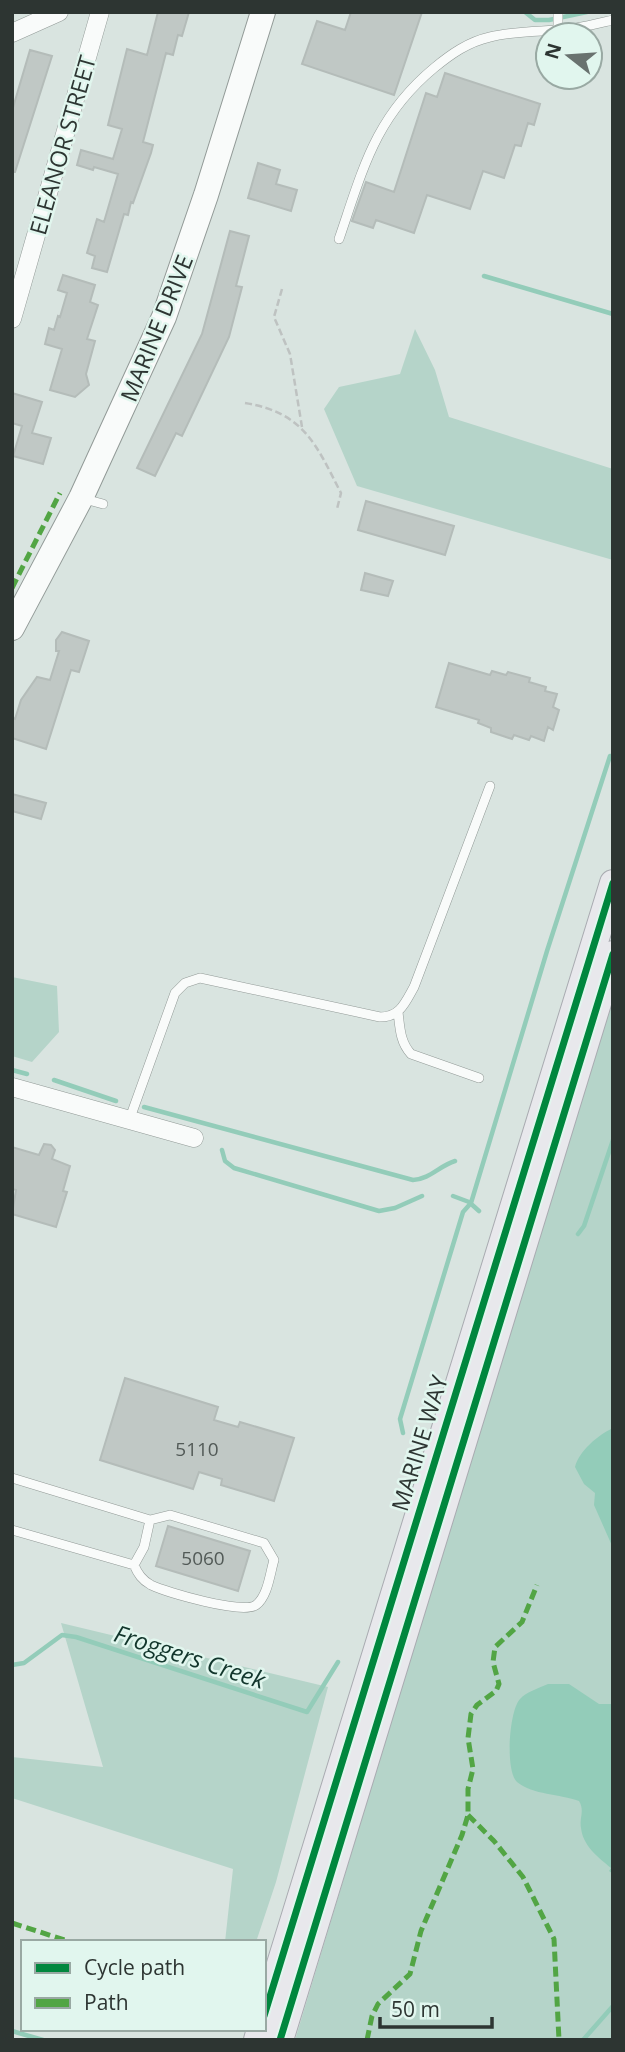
<svg xmlns="http://www.w3.org/2000/svg" width="625" height="2052" viewBox="0 0 625 2052" font-family="'Open Sans',sans-serif">
<style>
.green{fill:#b5d4c9}
.water{fill:#93ccb9}
.lines{fill:none;stroke-linecap:round;stroke-linejoin:round}
.stream{stroke:#93ccb9;stroke-width:4.5}
.building{fill:#c0c8c5;stroke:#b4bcb9;stroke-width:2}
.lane-casing{stroke:#929a97;stroke-width:10}
.street-casing{stroke:#929a97;stroke-width:19}
.secondary-casing{stroke:#929a97;stroke-width:26}
.primary-casing{stroke:#a9abb1;stroke-width:28}
.path{stroke:#bec2c1;stroke-width:2.5;stroke-dasharray:7 3.5;stroke-linecap:butt}
.lane{stroke:#f9fbfa;stroke-width:9}
.street{stroke:#f9fbfa;stroke-width:18}
.secondary{stroke:#f9fbfa;stroke-width:24}
.primary{stroke:#e8e8ec;stroke-width:26}
.quiet{stroke:#52a544;stroke-width:5;stroke-dasharray:10 5;stroke-linecap:butt}
.cycleway-casing{stroke:#e1f6ee;stroke-width:11}
.cycleway{stroke:#00873e;stroke-width:7}
.labels{text-anchor:middle;dominant-baseline:central;stroke-width:5;stroke-linejoin:round;paint-order:stroke}
.number-label{font-size:19px;fill:#525a57}
.street-label{font-size:23px;fill:#2d3532;stroke:#e1f6ee}
.water-label{font-size:24px;font-style:italic;fill:#12362c;stroke:#e1f6ee}
</style>
<rect width="100%" height="100%" fill="#d9e4e0"/>
<path class="green" d="M415 329 435 370 449 417 613 469V560L357 486 324 409 339 387 400 374Z
M12 977 57 986 59 1032 32 1062 12 1056Z
M613 999V2040H295L526 1275Z
M61 1623 328 1687 276 1882 256 1942H225L233 1869 12 1798V1757L103 1767Z"/>
<path class="water" d="M613 1428V1548L594 1505 595 1493 584 1484 575 1467C579 1451 598 1435 613 1428Z
M548 1684H569L599 1704H613V1874L609 1871 611 1868C598 1857 583 1846 581 1828 579 1818 585 1811 579 1801 560 1794 533 1795 517 1782 505 1771 509 1711 520 1699 526 1692 539 1688 548 1684Z"/>
<g class="lines">
<path class="stream" d="M525 12 535 20H549L587 12
M484 276 613 314
M12 1070 27 1074
M54 1080 116 1101
M144 1107 413 1180C430 1179 439 1166 455 1161
M222 1150 225 1161 234 1168 379 1211 395 1208 422 1196
M453 1196 469 1202 479 1211
M578 1234 584 1226 613 1140
M403 1433 400 1419 463 1212 471 1203 547 951 610 756
M12 1665 24 1663 62 1635 76 1637 307 1712 338 1662
M12 2031 43 2040
M583 2040 613 2006"/>
</g>
<path class="building" d="M158 12H189L182 36 178 35 173 55 166 53 143 142 153 145 151 153 133 203 131 202 128 215 124 214 107 272 92 268 95 256 87 253 97 219 104 222 118 174 94 167 93 170 77 165 81 150 113 159 122 129 108 125 127 49 147 55Z
M351 12H422L394 95 302 64 317 21 345 30Z
M30 50 52 56 15 172H12V111Z
M445 73 540 104 534 125 528 123 521 146 515 145 504 178 483 171 470 209 427 195 414 233 376 220 373 228 352 221 366 182 394 192 426 93 437 97Z
M258 163 280 170 276 184 297 190 291 211 248 198Z
M230 231 249 236 236 286 242 287 229 337 182 436 176 433 155 476 137 468 202 334Z
M63 275 95 285 90 302 98 305 87 339 95 341 86 374 89 385 75 397 50 390 62 349 45 344 49 328 54 330 58 316 60 317 67 293 58 290Z
M12 393 42 402 32 433 51 438 43 464 13 456 22 426 12 423Z
M366 501 454 526 445 555 358 530Z
M365 573 393 581 388 596 361 590Z
M62 632 89 641 79 672 71 670 46 749 12 738V718L15 719 21 700 37 677 50 680 59 651H56V640Z
M449 663 490 675 492 671 506 675 508 672 530 678 529 682 546 687 545 691 557 694 553 707 559 710 553 730 548 727 544 741 531 736 529 740 514 735 512 739 491 732V728L478 723 479 720 436 707Z
M12 794 46 803 41 819 12 811Z
M44 1144 51 1145 55 1150 52 1159 70 1166 63 1191 67 1192 56 1227 12 1214 16 1190 12 1189V1147L39 1155Z
M125 1378 218 1407 214 1420 238 1427 240 1422 294 1438 274 1501 221 1485 222 1479 199 1472 193 1489 100 1460Z
M168 1526 250 1551 238 1591 156 1566Z"/>
<g class="lines">
<defs>
<path id="lane" d="M558 12V30
M339 239C363 169 375 117 434 68 451 54 468 42 490 37 518 30 548 32 576 28 588 26 600 23 613 20
M81 498 103 504
M398 1012C400 1028 400 1042 411 1054L479 1078
M130 1118 175 993 185 983 200 978 380 1017C400 1017 405 1003 414 987L490 786
M12 1478 150 1520 144 1547 134 1565 12 1530
M134 1565C138 1574 142 1580 151 1585 166 1592 243 1615 256 1605 268 1596 270 1573 274 1560L264 1543 170 1515 150 1520"/>
<path id="street" d="M12 33 59 12
M12 319 100 12
M12 1087 194 1138"/>
<path id="secondary" d="M12 628 81 498 164 317 206 195 263 12"/>
<path id="primary" d="M264 2016 613 883
M257 2040 260 2029
M280 2040 613 954"/>
</defs>
<use href="#lane" class="lane-casing"/>
<use href="#street" class="street-casing"/>
<use href="#secondary" class="secondary-casing"/>
<use href="#primary" class="primary-casing"/>
<path class="path" d="M282 289 274 317 290 354 302 427
M245 403C305 413 316 445 341 493L337 509"/>
<use href="#lane" class="lane"/>
<use href="#street" class="street"/>
<use href="#secondary" class="secondary"/>
<use href="#primary" class="primary"/>
<path class="quiet" d="M12 588 60 493
M468 1815 494 1841 523 1877 554 1939 559 2040
M12 1923 71 1942
M367 2040 372 2016 378 2004 410 1974 421 1931 462 1835 468 1815V1789L473 1769 468 1738 471 1714 477 1705 496 1691 499 1684 493 1662 495 1647 522 1622 537 1585"/>
<defs>
<path id="cycleway" d="M264 2016 613 883
M280 2040 613 954"/>
</defs>
<use href="#cycleway" class="cycleway-casing"/>
<use href="#cycleway" class="cycleway"/>
</g>
<g class="labels">
<g class="number-label">
<text x="197" y="1449">5110</text>
<text x="203" y="1558">5060</text>
</g>
<g class="street-label">
<text transform="translate(62 145) rotate(-74)">ELEANOR STREET</text>
<text transform="translate(156 328) rotate(-68)">MARINE DRIVE</text>
<text transform="translate(419 1443) rotate(-73)">MARINE WAY</text>
</g>
<g class="water-label">
<text transform="translate(190 1656) rotate(18)">Froggers Creek</text>
</g>
</g>
<rect width="625" height="2052" fill="none" stroke="#2d3532" stroke-width="28"/>
<rect x="21" y="1940" width="245" height="91" fill="#e1f6ee" stroke="#99a9a3" stroke-width="2"/>
<rect x="35" y="1963" width="35" height="10" fill="#00873e" stroke="#99a9a3" stroke-width="2"/>
<text x="84" y="1975" font-size="21" fill="#2d3532">Cycle path</text>
<rect x="35" y="1998" width="35" height="10" fill="#52a544" stroke="#99a9a3" stroke-width="2"/>
<text x="84" y="2010" font-size="21" fill="#2d3532">Path</text>
<g transform="translate(569 56) rotate(287)"><circle r="33" fill="#e1f6ee" stroke="#99a9a3" stroke-width="2"/>
<path d="M0-5L12 26L0 18L-12 26Z" fill="#69726f"/>
<text y="-10" font-size="19" font-weight="bold" text-anchor="middle" fill="#2d3532">N</text>
</g>
<path d="M380 2017v10h112v-10" fill="none" stroke="#2d3532" stroke-width="3.5"/>
<text x="391" y="2017" font-size="21" fill="#2d3532" stroke="#e1f6ee" stroke-width="5" paint-order="stroke">50 m</text>
</svg>
